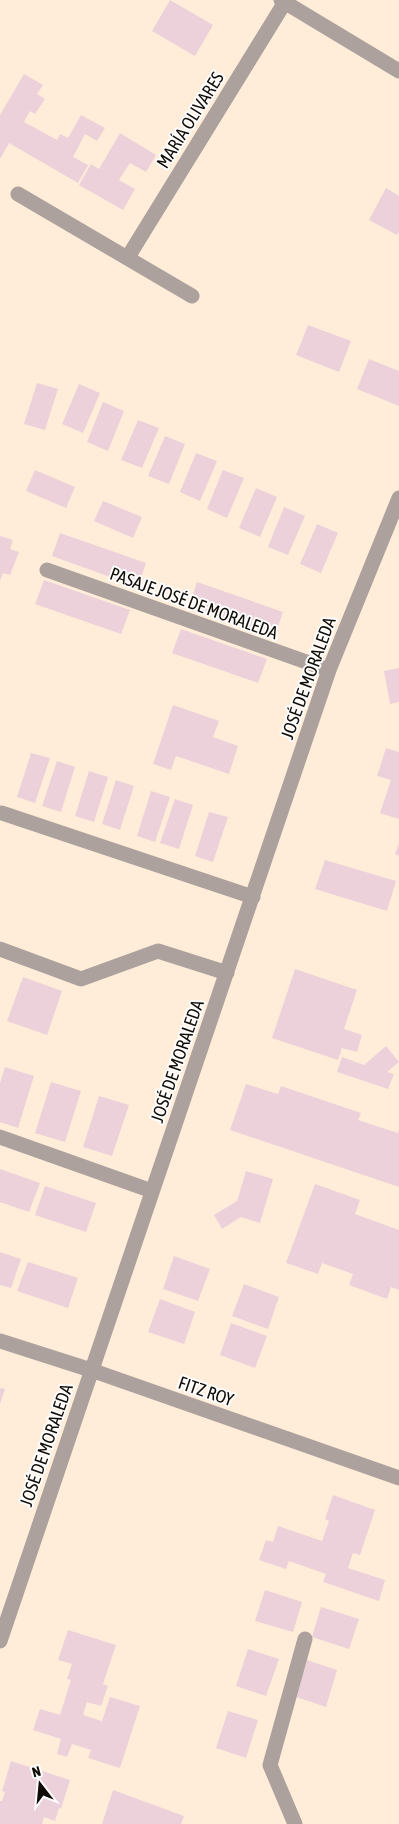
<svg xmlns="http://www.w3.org/2000/svg" width="399" height="1824" viewBox="0 0 399 1824" font-family="'Asap Condensed',sans-serif">
<style>
.building{fill:#ecd1da}
.lines{fill:none;stroke-linecap:round;stroke-linejoin:round}
.street{stroke:#aca19c;stroke-width:15}
.labels{text-anchor:middle;dominant-baseline:central;stroke-width:4;stroke-linejoin:round;paint-order:stroke}
.street-label{font-size:18px;fill:#110c06;stroke:#fdfdfd}
</style>
<rect width="100%" height="100%" fill="#ffedd9"/>
<path class="building" d="M170 0 213 25 195 56 152 31Z
M24 74 43 85 37 94 45 99 35 114 30 111 24 122 57 140 60 134 68 138 81 115 105 128 97 141 85 134 73 157 88 165 78 183 9 143 0 159V115Z
M120 133 156 155 146 172 130 163 119 180 135 189 123 210 79 185 91 164 99 169Z
M386 188 399 196V232L397 235 369 220Z
M308 325 351 341 339 372 296 355Z
M369 359 399 371V406L357 389Z
M37 383 58 389 45 430 24 424Z
M79 384 100 393 83 433 62 424Z
M103 402 124 411 108 451 87 442Z
M138 420 159 428 142 468 121 460Z
M165 436 185 444 169 484 148 476Z
M196 453 217 461 200 501 180 492Z
M35 470 75 487 66 508 26 491Z
M223 470 244 478 227 518 207 509Z
M256 488 277 497 260 537 239 528Z
M103 501 142 517 133 538 94 521Z
M284 507 305 516 288 555 268 547Z
M317 524 338 533 321 573 300 564Z
M60 533 146 563 138 587 52 556Z
M0 536 13 540 10 549 19 552 10 575 3 573 0 581Z
M44 580 130 610 121 634 35 604Z
M197 582 283 612 275 636 189 606Z
M181 629 267 659 258 683 172 653Z
M399 668V702L390 704 384 671Z
M173 705 219 721 213 737 238 746 229 774 176 756 171 770 153 764Z
M386 748 399 752V819L380 813 391 780 377 776Z
M31 753 50 758 35 803 17 797Z
M57 761 75 767 61 812 42 806Z
M89 771 108 777 94 822 75 816Z
M116 780 134 786 120 830 102 824Z
M151 791 170 797 155 842 137 836Z
M175 799 193 805 179 849 160 843Z
M209 812 228 817 213 862 195 856Z
M399 843V856L395 854Z
M325 860 396 881 387 911 315 889Z
M295 969 357 990 344 1029 362 1035 357 1052 342 1048 338 1060 272 1038Z
M23 977 62 991 47 1035 7 1021Z
M386 1046 399 1062 387 1072 394 1074 388 1089 337 1072 342 1057 364 1065Z
M5 1067 34 1076 18 1128 0 1122V1083Z
M51 1082 81 1091 65 1142 35 1133Z
M246 1084 278 1094 281 1086 361 1113 358 1120 398 1133 399 1129V1187L230 1130Z
M99 1096 129 1105 112 1156 83 1147Z
M0 1169 40 1183 29 1212 0 1202Z
M246 1171 273 1179 260 1223 241 1217 222 1229 214 1215 237 1201Z
M315 1184 360 1200 355 1214 399 1230V1290L391 1287 387 1299 349 1285 353 1274 322 1263 318 1274 286 1263Z
M45 1186 96 1203 86 1232 35 1215Z
M0 1252 21 1259 11 1288 0 1285Z
M174 1256 210 1269 198 1301 163 1289Z
M28 1262 78 1278 68 1308 17 1291Z
M244 1284 279 1297 268 1329 232 1316Z
M160 1299 195 1312 184 1344 148 1332Z
M231 1323 267 1336 255 1368 220 1355Z
M0 1388 5 1389 0 1404Z
M333 1495 375 1510 360 1555 353 1553 348 1568 385 1580 379 1601 323 1582 326 1574 289 1561 286 1569 259 1560 266 1540 273 1542 278 1526 322 1541 329 1521 325 1519Z
M265 1590 302 1602 293 1632 255 1621Z
M321 1607 359 1619 349 1649 312 1637Z
M68 1630 116 1645 103 1684 108 1686 101 1706 87 1702 83 1715 102 1721 110 1697 140 1706 120 1768 88 1758 91 1750 72 1744 67 1757 57 1754 61 1739 33 1730 40 1709 60 1715 71 1680 67 1679 72 1664 58 1660Z
M248 1649 279 1659 266 1696 236 1686Z
M307 1660 337 1670 326 1707 296 1697Z
M228 1711 258 1720 246 1758 216 1748Z
M11 1761 70 1780 61 1809 59 1808 55 1821 44 1817 42 1824H0V1801H2L5 1792 2 1791Z
M113 1790 184 1816 181 1824H102Z"/>
<g class="lines">
<path class="street" d="M281 0 399 71
M18 194 192 296
M128 257 285 2
M47 570 329 670
M2 813 253 897
M0 949 81 979 158 951 227 973
M0 1137 152 1191
M0 1341 91 1370 399 1478
M0 1641 329 670 399 498
M295 1824 270 1765 305 1639"/>
</g>
<g class="labels">
<g class="street-label">
<text transform="translate(190 120) rotate(-58)">MARÍA OLIVARES</text>
<text transform="translate(194 603) rotate(20)">PASAJE JOSÉ DE MORALEDA</text>
<text transform="translate(308 678) rotate(-70)">JOSÉ DE MORALEDA</text>
<text transform="translate(177 1061) rotate(-71)">JOSÉ DE MORALEDA</text>
<text transform="translate(206 1391) rotate(19)">FITZ ROY</text>
<text transform="translate(46 1445) rotate(-71)">JOSÉ DE MORALEDA</text>
</g>
</g>
<g transform="translate(40 1784) rotate(344)" stroke="#fdfdfd" stroke-width="4" paint-order="stroke">
<path d="M0-4L9 19L0 12L-9 19Z" fill="#110c06"/>
<text y="-8" font-size="14" font-weight="bold" text-anchor="middle" fill="#110c06">N</text>
</g>
</svg>
